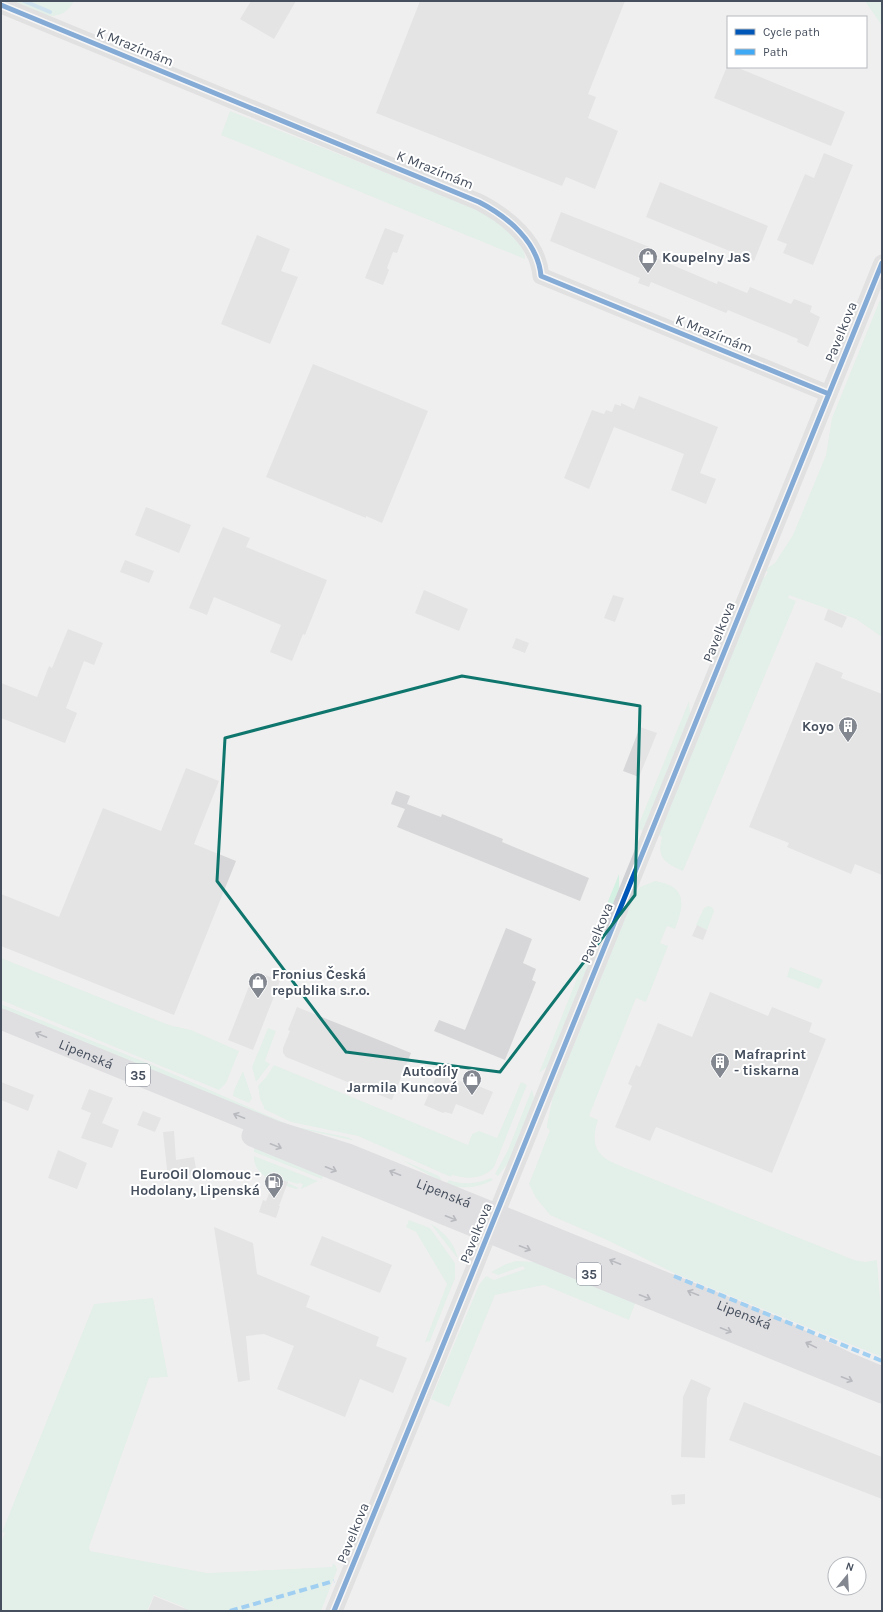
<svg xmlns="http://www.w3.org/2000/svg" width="883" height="1612" viewBox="0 0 883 1612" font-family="Karla,sans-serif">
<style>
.green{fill:#d3f0e2}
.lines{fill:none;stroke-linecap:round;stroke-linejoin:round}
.stream{stroke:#a6d5ef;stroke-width:4}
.building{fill:#d7d7d9}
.minor{stroke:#ced0d3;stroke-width:17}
.major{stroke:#c9cbd0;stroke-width:21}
.quiet{stroke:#3fa9f5;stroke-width:4;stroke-dasharray:8 4;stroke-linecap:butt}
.cycleway-casing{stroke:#fff;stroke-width:8}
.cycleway{stroke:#0057b8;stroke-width:5}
.oneway{stroke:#747a85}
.marked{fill:none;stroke:#0f766e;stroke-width:3;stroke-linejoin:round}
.labels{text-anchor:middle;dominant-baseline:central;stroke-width:4;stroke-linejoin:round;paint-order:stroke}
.shield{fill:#fff;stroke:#7e848e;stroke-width:1}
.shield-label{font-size:13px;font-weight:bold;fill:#464f5d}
.street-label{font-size:14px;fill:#464f5d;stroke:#fff}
.poi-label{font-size:14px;font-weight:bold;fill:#464f5d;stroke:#fff;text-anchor:start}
</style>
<rect width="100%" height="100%" fill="#f0efef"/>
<path class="green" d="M7 1H22L48 11 25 1H74C59 30 29 9 7 1Z
M865 1H882V26Z
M230 111 480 210C496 222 525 238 525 259L221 135Z
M880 300 882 301V637L856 619 789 595 788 598 796 601 683 871C666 863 656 859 662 837L658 835 763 576 765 577 768 572 765 570 775 563 793 535 826 455 832 418Z
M689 701 690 715 643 831 639 829 638 826Z
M619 874V889L547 1067 539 1073Z
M655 881C687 886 685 904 675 929L667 926 660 943 668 946 646 1002 636 998 589 1116 598 1120C591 1141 594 1155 616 1164L854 1260 865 1262 877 1260 882 1326V1357L676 1274 607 1240 550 1215 536 1198 529 1184 550 1130 547 1128V1125L553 1096 635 894 640 887Z
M708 906 712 907 714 911 707 930 696 925 704 908Z
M1 958 169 1025 191 1030 239 1051 226 1083 219 1090 1 1000Z
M790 967 823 980 819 989 787 977Z
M1 1004 157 1067 292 1126 347 1137 356 1141 292 1127 1 1010Z
M268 1028 276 1031 265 1061 270 1064 256 1082 252 1067Z
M274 1065 468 1145 472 1134 479 1131 497 1138 521 1082 527 1085 494 1167C483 1180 466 1179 452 1175L451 1177 358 1136 291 1122 264 1109V1107L260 1099 258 1086 267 1076Z
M243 1071 252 1098 249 1103 233 1096 234 1090Z
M532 1089 534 1098 533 1102 509 1162 498 1176 495 1174 508 1150Z
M254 1148 323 1176 322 1179 254 1152Z
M254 1156 318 1181 301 1189 303 1184 299 1183 298 1184 288 1181V1183L299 1188 296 1189C279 1184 253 1177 254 1156Z
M400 1159 439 1176 441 1179 440 1181Z
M491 1178 493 1180C478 1188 462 1190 446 1184L449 1180C464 1185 476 1184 491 1178Z
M409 1220 430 1228 455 1263V1278L451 1288 430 1341 425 1342 447 1284 416 1232 406 1227Z
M430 1223C444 1232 455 1243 458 1259Z
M516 1261 535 1262 636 1301 629 1320 544 1285 495 1295 449 1407 431 1399 479 1285 486 1276 494 1280 525 1269 523 1266 498 1275 491 1272 506 1264Z
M153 1298 168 1377 149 1378 89 1547 90 1551 207 1573 332 1567 333 1563 336 1566 337 1570 321 1611H183L184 1607 154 1595 147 1611H1V1543L5 1533 2 1532 94 1304Z"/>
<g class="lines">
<path class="stream" d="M24 1 50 12"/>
</g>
<path class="building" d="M251 1H296L274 39 240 19Z
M420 1H625L588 94 596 97 588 118 618 131 595 189 566 177 562 186 376 113Z
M728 64V67H736L845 112 831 146 714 98Z
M824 153 853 165 813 265 783 253 787 244 777 240 805 174 814 178Z
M660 182 768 226 754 261 646 217Z
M561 212 652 248 649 255 717 284 718 281 747 293 750 287 791 304 794 299 812 306 810 312 820 317 808 347 797 342 798 339 728 310 726 313 651 282 649 287 638 283 640 278 550 241Z
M385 228 404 235 397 253 393 252 387 268 389 270 383 285 365 278Z
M257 235 290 249 281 271 298 277 270 344 221 324Z
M313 364 428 411 382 523 366 516V518L266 477Z
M639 396 718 427 700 473 716 479 706 504 671 490 684 454 614 427 589 489 564 478 592 410 604 414 606 410 612 412 615 404 621 406V403L634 409Z
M146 507 191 525 179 553 135 535Z
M223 527 250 538 246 547 327 580 305 635 303 634 292 661 270 652 281 625 214 597 207 615 189 608Z
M125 560 154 571 149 583 120 572Z
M424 590 468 609 459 631 415 613Z
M613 595 624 598 615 622 604 618Z
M828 609 847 617 842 628 824 620Z
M68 629 103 643 94 665 84 661 66 708 77 713 65 743 1 718V683L37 697 49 666 52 668Z
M516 638 529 643 525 653 512 648Z
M816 662 843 673 841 678 882 694V875L855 864 851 874 787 847 789 843 749 827Z
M640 727 657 733 639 777 623 771Z
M186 768 219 781 194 844 236 861 174 1015 1 946V894L59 917 103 808 161 831Z
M396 791 410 796 407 804 441 817 442 814 503 839 502 842 589 878 580 901 397 827 405 809 391 804Z
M697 925 707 930 703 940 692 936Z
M506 928 532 939 523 963 536 969 532 980 536 982 505 1060 434 1031 439 1020 465 1030Z
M255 971 280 981 253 1050 228 1040Z
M710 992 768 1016 772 1007 812 1023 809 1032 826 1039 772 1173 656 1127 650 1141 615 1127 632 1086 628 1084 636 1065 640 1067 658 1023 692 1037Z
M297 1007 411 1053 392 1100 286 1057 283 1053V1048L290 1031 288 1030Z
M438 1072 465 1083 466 1081 493 1092 483 1115 456 1104 452 1114 445 1112 443 1113 424 1105Z
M1 1082 34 1095 28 1111 1 1100Z
M89 1089 113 1098 102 1123 119 1130 112 1148 81 1138 91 1113 81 1109Z
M143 1111 161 1118 155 1132 137 1125Z
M174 1131 176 1160 194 1157 197 1174 168 1179 163 1132Z
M58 1150 87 1163 77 1189 48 1178Z
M275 1178 288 1182 279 1206H280L276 1218 259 1212 263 1200 266 1201Z
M214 1227 253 1243 257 1274 310 1296 306 1307 379 1337 376 1346 407 1358 393 1393 360 1379 345 1417 277 1389 294 1346 264 1334 246 1336 250 1380 238 1382Z
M322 1236 392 1265 380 1293 310 1265Z
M691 1379 711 1388 707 1398 705 1458 681 1457 683 1397Z
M744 1402 882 1457V1499L729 1440Z
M685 1494V1504L672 1505 671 1495Z
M154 1596 191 1611H148Z"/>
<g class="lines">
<path class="minor" d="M1 5 479 202C508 217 538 242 541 276L829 394
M334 1611 439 1355 882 263"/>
<g class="major">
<path id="s1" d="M1 1019 275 1131 348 1154 664 1282 768 1324 846 1362 882 1377"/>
<path d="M252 1136 882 1393"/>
</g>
<path class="quiet" d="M674 1276 882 1361
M230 1611 334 1581"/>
<defs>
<path id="cycleway" d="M1 5 479 202C508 217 538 242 541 276L829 394
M334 1611 439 1355 882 263"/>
</defs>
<use href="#cycleway" class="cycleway-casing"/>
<use href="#cycleway" class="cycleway"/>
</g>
<defs><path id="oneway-shaft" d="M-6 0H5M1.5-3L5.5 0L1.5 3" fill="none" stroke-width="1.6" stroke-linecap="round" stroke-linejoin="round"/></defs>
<g class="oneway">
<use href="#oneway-shaft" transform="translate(41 1035) rotate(-158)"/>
<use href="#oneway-shaft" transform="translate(239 1116) rotate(-158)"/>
<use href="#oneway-shaft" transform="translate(276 1146) rotate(22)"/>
<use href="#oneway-shaft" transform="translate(331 1169) rotate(22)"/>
<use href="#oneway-shaft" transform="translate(395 1173) rotate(-158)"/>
<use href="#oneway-shaft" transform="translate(451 1218) rotate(22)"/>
<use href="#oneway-shaft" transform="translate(525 1248) rotate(22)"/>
<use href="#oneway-shaft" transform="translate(615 1262) rotate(-158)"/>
<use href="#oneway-shaft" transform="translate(693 1293) rotate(-158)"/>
<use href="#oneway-shaft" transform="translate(645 1297) rotate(22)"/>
<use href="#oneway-shaft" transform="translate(726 1330) rotate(22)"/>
<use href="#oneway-shaft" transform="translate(811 1345) rotate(-154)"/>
<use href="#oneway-shaft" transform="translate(847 1379) rotate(22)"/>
</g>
<path d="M0 0H883V1612H0ZM462 676 640 706 635 895 500 1072 346 1052 217 881 225 738Z" fill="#f0efef" fill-opacity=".55" fill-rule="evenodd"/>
<path class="marked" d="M462 676 640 706 635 895 500 1072 346 1052 217 881 225 738Z"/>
<defs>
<symbol id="shop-pin" viewBox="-11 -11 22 30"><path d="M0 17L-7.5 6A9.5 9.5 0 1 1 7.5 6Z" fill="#828790" stroke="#fff"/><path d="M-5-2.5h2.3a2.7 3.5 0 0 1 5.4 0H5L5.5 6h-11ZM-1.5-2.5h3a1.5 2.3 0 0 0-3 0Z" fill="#fff"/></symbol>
<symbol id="building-pin" viewBox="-11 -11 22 30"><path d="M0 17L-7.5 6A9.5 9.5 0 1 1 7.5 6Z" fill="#828790" stroke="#fff"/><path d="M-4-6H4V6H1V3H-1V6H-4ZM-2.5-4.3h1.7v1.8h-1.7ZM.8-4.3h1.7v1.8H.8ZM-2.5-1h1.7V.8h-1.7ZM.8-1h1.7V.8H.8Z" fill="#fff"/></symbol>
<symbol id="fuel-pin" viewBox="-11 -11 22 30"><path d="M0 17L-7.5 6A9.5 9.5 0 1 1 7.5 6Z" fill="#828790" stroke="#fff"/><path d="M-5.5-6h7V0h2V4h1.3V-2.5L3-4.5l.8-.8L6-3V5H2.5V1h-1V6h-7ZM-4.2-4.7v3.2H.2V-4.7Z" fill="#fff"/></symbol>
</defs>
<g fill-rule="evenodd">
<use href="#shop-pin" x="637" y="246" width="22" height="30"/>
<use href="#building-pin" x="837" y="715" width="22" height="30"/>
<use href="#shop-pin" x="247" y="971" width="22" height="30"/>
<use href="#building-pin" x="709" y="1051" width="22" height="30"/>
<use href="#shop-pin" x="461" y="1068" width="22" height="30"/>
<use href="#fuel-pin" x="263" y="1171" width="22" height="30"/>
</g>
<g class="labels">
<g class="shield">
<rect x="126" y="1064" width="24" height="22" rx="3"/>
<rect x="577" y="1263" width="24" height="22" rx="3"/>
</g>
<g class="shield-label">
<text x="138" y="1075">35</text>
<text x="589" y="1274">35</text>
</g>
<g class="street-label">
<text transform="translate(135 47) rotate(22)">K Mrazírnám</text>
<text transform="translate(435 170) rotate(22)">K Mrazírnám</text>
<text transform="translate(841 332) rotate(-68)">Pavelkova</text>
<text transform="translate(714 334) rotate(22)">K Mrazírnám</text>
<text transform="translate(719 632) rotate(-68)">Pavelkova</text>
<text transform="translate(597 933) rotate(-68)">Pavelkova</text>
<text stroke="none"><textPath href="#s1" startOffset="92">Lipenská</textPath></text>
<text stroke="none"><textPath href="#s1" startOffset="476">Lipenská</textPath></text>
<text transform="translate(476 1233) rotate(-68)">Pavelkova</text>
<text stroke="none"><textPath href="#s1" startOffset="800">Lipenská</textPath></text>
<text transform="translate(353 1533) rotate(-68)">Pavelkova</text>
</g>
<g class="poi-label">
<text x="662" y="257">Koupelny JaS</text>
<text x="834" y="726" text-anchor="end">Koyo</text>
<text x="272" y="974">Fronius Česká<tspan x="272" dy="16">republika s.r.o.</tspan></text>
<text x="734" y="1054">Mafraprint<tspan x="734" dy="16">- tiskarna</tspan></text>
<text x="458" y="1071" text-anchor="end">Autodíly<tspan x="458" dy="16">Jarmila Kuncová</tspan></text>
<text x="260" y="1174" text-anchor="end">EuroOil Olomouc -<tspan x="260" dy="16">Hodolany, Lipenská</tspan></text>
</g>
</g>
<rect width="883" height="1612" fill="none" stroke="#464f5d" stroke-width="4"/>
<rect x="727" y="16" width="140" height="52" fill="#ffffff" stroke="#b5b9be"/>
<rect x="735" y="29" width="20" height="6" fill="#0057b8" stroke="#b5b9be"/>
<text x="763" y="36" font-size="12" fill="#464f5d">Cycle path</text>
<rect x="735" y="49" width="20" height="6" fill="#3fa9f5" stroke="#b5b9be"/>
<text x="763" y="56" font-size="12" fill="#464f5d">Path</text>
<g transform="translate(847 1576) rotate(18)"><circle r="19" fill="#ffffff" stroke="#b5b9be"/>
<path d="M0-3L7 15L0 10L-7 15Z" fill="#828790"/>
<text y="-6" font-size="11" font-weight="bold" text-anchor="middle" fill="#464f5d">N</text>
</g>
</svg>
